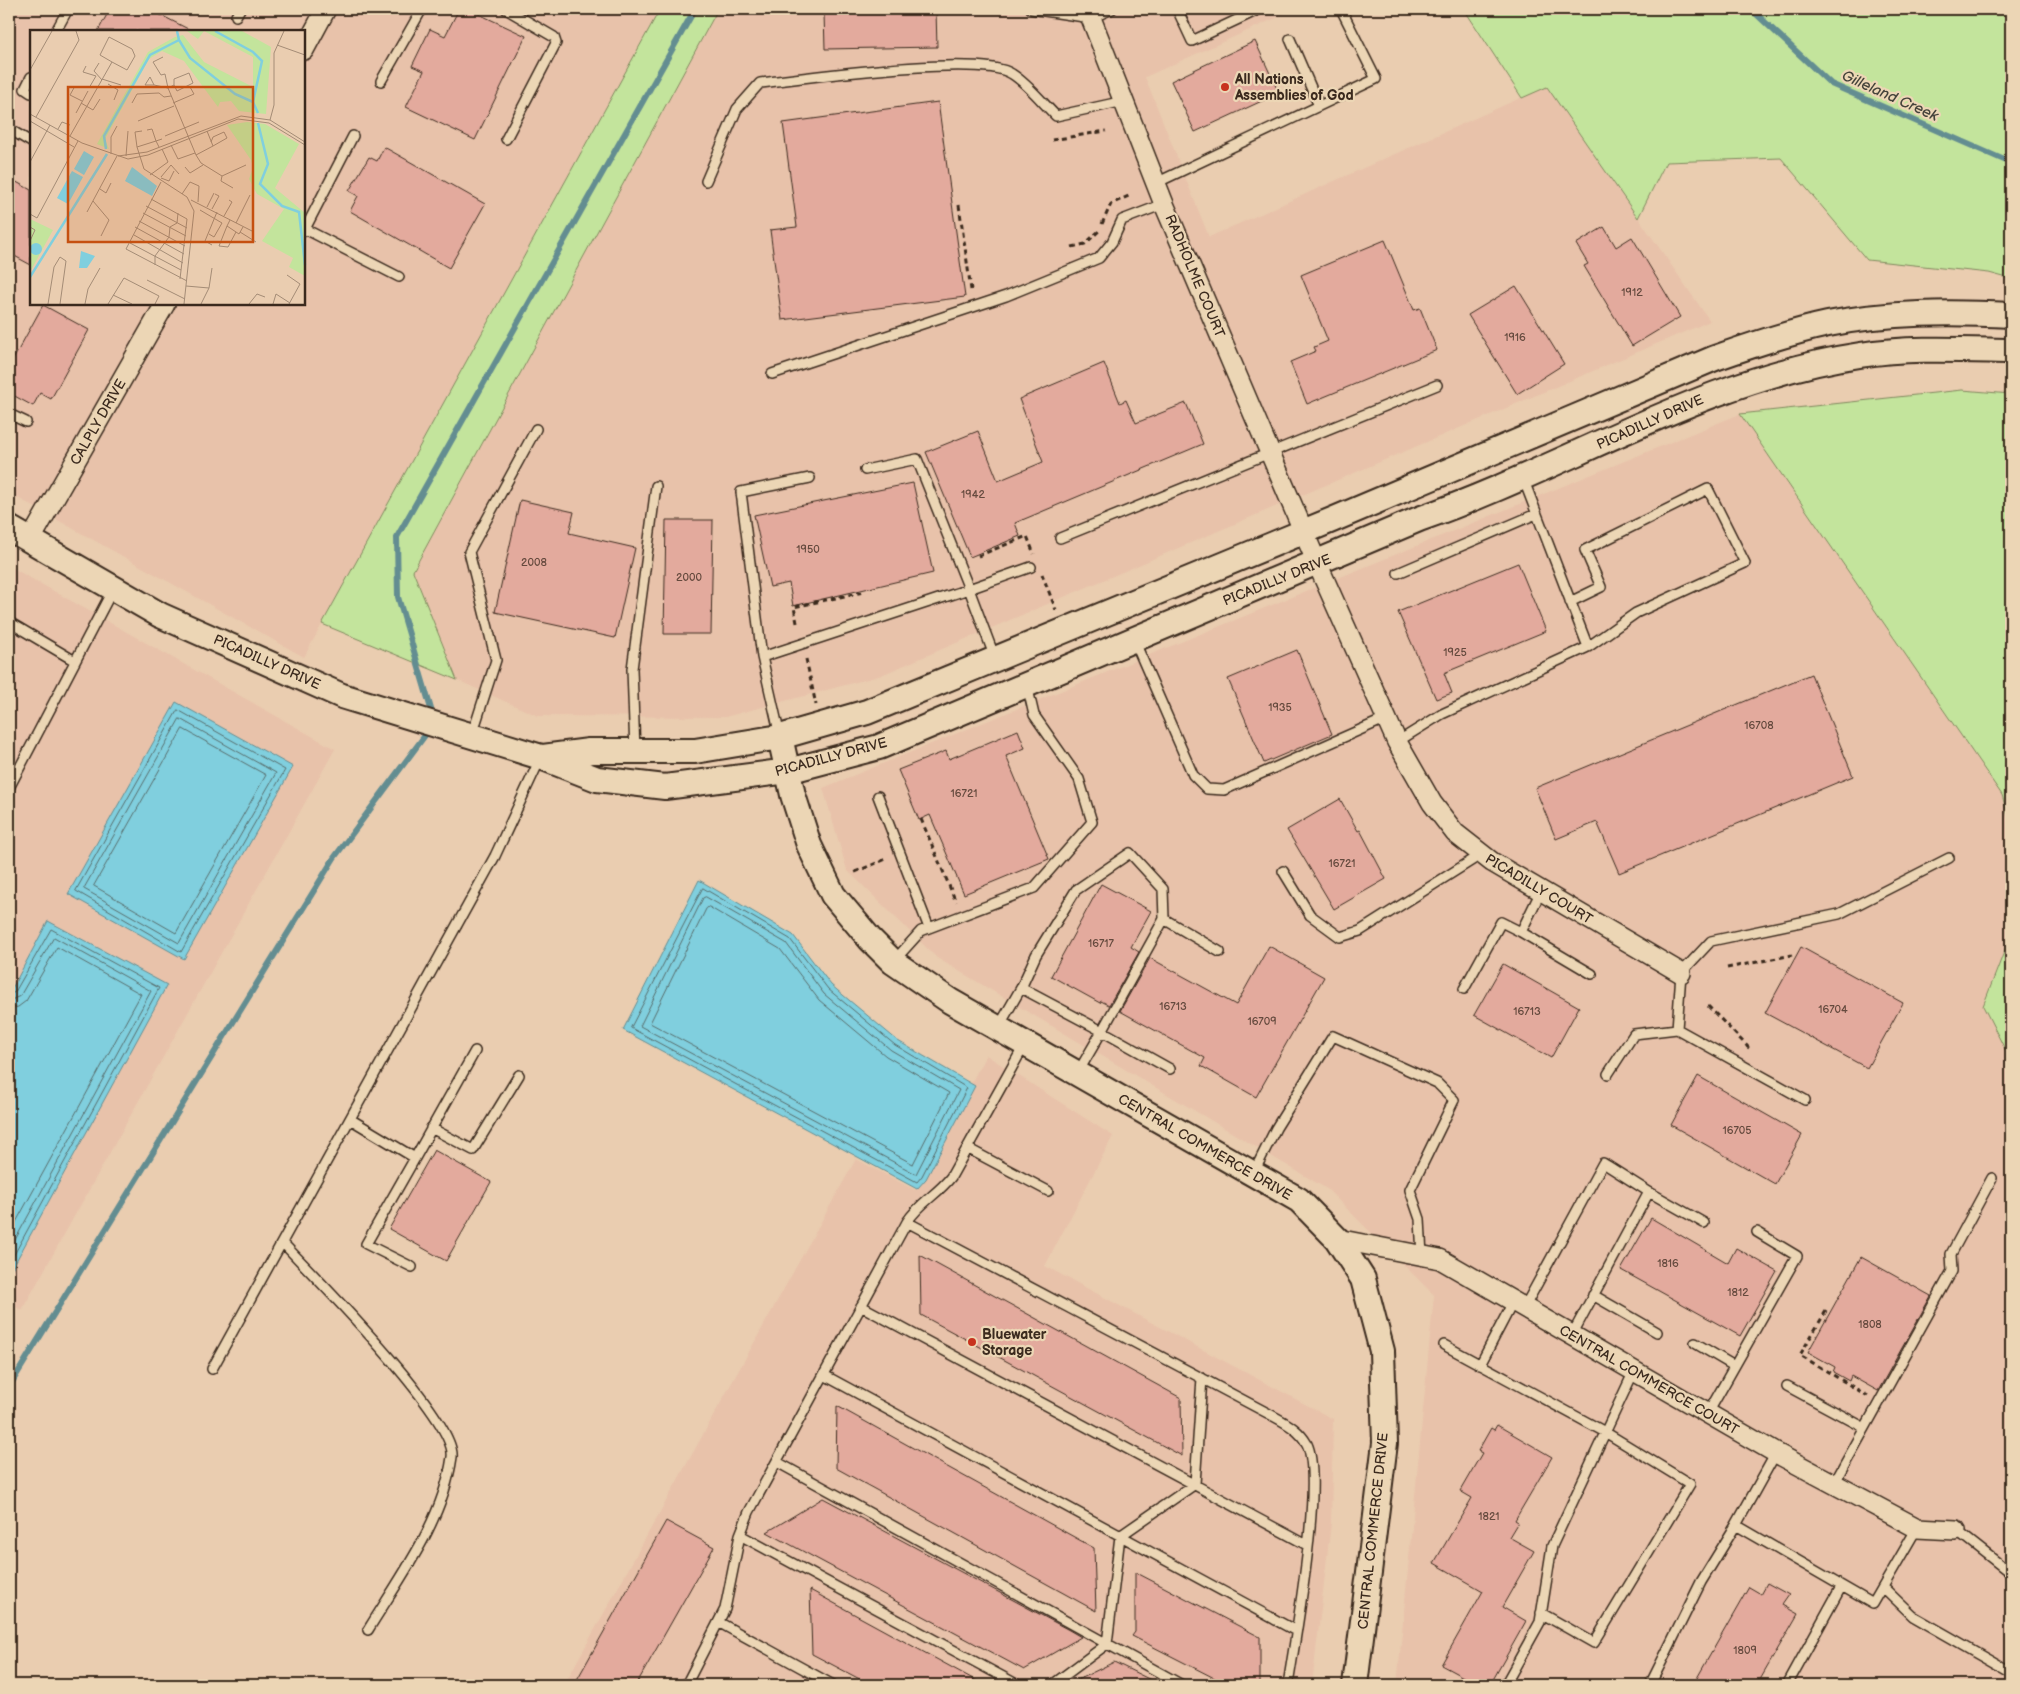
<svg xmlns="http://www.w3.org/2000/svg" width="2020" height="1694" viewBox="0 0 2020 1694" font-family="'Balsamiq Sans',sans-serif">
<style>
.built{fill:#e8c2aa;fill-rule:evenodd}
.green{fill:#c3e49c;stroke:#7f875d}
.water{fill:#80cfde;stroke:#648d91}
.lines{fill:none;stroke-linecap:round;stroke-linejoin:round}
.shore{stroke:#576c6b;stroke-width:1}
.stream{stroke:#648d91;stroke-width:6}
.building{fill:#e3aa9d;stroke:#3b2a1e}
.service-casing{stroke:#3b2a1e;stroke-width:12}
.minor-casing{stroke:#3b2a1e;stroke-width:22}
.tertiary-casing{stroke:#3b2a1e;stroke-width:28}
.path{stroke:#3b2a1e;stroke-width:3;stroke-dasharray:5 4;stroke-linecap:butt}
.service{stroke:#ecd6b5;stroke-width:9}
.minor{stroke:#ecd6b5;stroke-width:19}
.tertiary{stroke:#ecd6b5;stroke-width:24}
.poi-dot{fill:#c8321e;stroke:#ecd6b5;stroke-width:2}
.labels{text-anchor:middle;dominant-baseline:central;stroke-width:4.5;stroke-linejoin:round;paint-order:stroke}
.number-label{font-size:11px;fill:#654a3e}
.poi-label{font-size:14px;font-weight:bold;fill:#3b2a1e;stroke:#ecd6b5;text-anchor:start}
.street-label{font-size:14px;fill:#3b2a1e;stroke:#ecd6b5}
.water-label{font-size:15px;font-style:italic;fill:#45433b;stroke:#ecd6b5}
.inset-river{fill:none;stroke:#80cfde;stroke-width:2.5}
.inset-road{fill:none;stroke:#a48c76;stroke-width:1}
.view{fill:#c55010;fill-opacity:0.15;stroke:#c55010;stroke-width:2.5}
.inset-edge{fill:none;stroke:#3b2a1e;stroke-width:2.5}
</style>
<rect width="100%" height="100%" fill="#eacdb0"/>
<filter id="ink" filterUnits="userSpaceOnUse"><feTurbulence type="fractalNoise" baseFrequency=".02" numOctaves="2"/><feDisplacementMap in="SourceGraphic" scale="10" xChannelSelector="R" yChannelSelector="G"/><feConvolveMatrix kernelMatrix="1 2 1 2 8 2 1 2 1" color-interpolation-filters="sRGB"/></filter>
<g filter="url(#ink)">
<path class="built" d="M9 9H660L304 657 9 493ZM31 31H304V304H31Z
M718 9H1296L1145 77 1209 237 1547 86 1710 321 879 676 725 717 538 716 457 680 413 571Z
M1740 414 2002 795 2011 827V934L1983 1006 2011 1061V1685H1397L1434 1295 1327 1189 937 958 847 870 823 788Z
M9 566 335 749 22 1310 9 1304Z
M986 1055 1113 1136 1045 1266 1333 1419 1331 1523 1312 1685H564L856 1159 915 1190Z"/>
<path class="green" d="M660 9H718L413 571 457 680 322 624Z
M1464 9H2011V279L1989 273 1867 260 1781 158 1666 162 1638 218 1547 87 1522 98Z
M1962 390 2011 394V827L2002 795 1740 414Z
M2011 934V1061L1983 1006Z"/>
<path class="water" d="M176 702 293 767 184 959 68 894Z
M699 880 793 935 831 985 898 1041 975 1086 926 1179 917 1189 623 1030Z
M48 921 167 985 9 1274V994Z"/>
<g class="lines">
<path class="shore" d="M178 710 285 770 181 952 76 891Z
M180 719 276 773 179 943 84 889Z
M183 729 266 775 176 933 94 886Z
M703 888 790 939 828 989 895 1045 967 1088 922 1176 917 1182 631 1028Z
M706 897 786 943 824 994 891 1050 959 1090 916 1174 640 1026 703 898Z
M709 907 780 949 819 1000 886 1056 949 1093 913 1164 650 1023 706 909Z
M9 995 15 992 51 929 159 988 9 1264
M9 1001 20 996 54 937 151 991 9 1251
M9 1009 18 1007 26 1001 57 947 141 994 9 1235"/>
<path class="stream" d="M1751 9 1831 84 2011 163
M431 709 398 597 397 537 695 9
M9 1387 334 858 426 734"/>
</g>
<path class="building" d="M110 9H149L192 31H98Z
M459 9H468L526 36 475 140 406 107 424 71 412 66 430 29 445 36Z
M936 10 937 47 825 49 824 13Z
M1255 41 1279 93 1195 132 1171 81Z
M938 102 965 297 782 320 770 230 797 227 783 123Z
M384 147 485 204 449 268 350 211 358 196 349 191 369 157 377 161Z
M9 178 31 190V265L9 253Z
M1604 227 1616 247 1632 237 1680 317 1632 346 1584 266 1588 264 1576 244Z
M1385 240 1414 310 1420 308 1437 350 1307 404 1290 362 1316 351 1314 347 1328 341 1301 275Z
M1516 286 1564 364 1517 394 1468 315Z
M43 305 89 330 51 399 40 393 33 406 9 393 15 380 9 376V367Z
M1104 363 1120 403 1126 400 1136 423 1186 403 1203 444 1015 523 1020 536 970 557 926 452 978 431 998 481 1043 462 1019 399Z
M913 483 933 573 793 606 789 583 770 587 754 515Z
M520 500 574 512 569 533 635 548 615 638 495 612Z
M666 520H713L711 634H664Z
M1518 563 1546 631 1444 673 1452 693 1436 699 1398 612Z
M1297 650 1332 734 1264 763 1228 679Z
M1811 674 1853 776 1619 873 1597 822 1556 839 1535 788Z
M1018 730 1025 748 1006 756 1049 859 964 894 930 815 919 820 898 770 946 751 949 759Z
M1340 799 1358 831 1360 830 1386 879 1334 909 1287 830Z
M1101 884 1151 911 1131 947 1139 952 1109 1005 1101 1001 1100 1003 1051 976Z
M1269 946 1324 977 1256 1097 1201 1066 1205 1058 1120 1011 1150 958 1236 1005Z
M1801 947 1903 1003 1867 1068 1765 1013Z
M1503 964 1579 1007 1551 1058 1474 1015Z
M1698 1076 1802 1135 1775 1184 1671 1125Z
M434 1150 491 1182 446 1261 389 1229Z
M1651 1218 1728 1263 1736 1248 1777 1271 1740 1336 1621 1270Z
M920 1255 1181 1398 1182 1456 921 1315Z
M1861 1257 1931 1296 1878 1391 1851 1376 1849 1381 1833 1372 1835 1367 1808 1352Z
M837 1406 1094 1548 1096 1611 836 1468Z
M1497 1425 1552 1457 1515 1520 1518 1522 1509 1537 1534 1551 1502 1607 1526 1621 1490 1685H1478L1441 1665 1483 1591 1434 1563 1472 1498 1460 1491 1482 1453 1478 1451 1491 1428 1494 1430Z
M823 1498 1069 1630 1081 1637 1024 1670 767 1532Z
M666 1521 714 1547 636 1685H574Z
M1135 1572 1260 1637V1685H1228L1132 1636 1135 1632Z
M1767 1583 1789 1595 1782 1605 1798 1614 1757 1685H1693L1749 1587 1761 1594Z
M810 1590 984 1685H871L812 1654Z
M1114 1662 1161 1685H1067Z"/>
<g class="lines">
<defs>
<path id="service" d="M1031 9 1091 18 1112 9
M1177 9 1192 41 1260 9
M236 16 240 9
M56 31 68 9
M1290 39 1319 106
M31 77 25 89 31 93
M381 81 422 9
M9 129 31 142
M506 139 556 43 554 37 506 9
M706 181 737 109 760 83C804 78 983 53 1012 74 1028 84 1042 102 1056 116L1124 101
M1156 183 1376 79 1341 9
M305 229 399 277
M304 231 353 136
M772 374 1006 296 1099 258 1112 242 1122 220 1164 204
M9 414 26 422
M865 470 917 459 969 589 1031 567
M1060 538 1437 385
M1398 573 1536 514
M1570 602 1601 587 1585 550 1708 489 1745 563 1636 613 1588 647
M9 622 75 661
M1134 640 1193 775 1207 789 1224 790 1387 718
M762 657 741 492 810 478
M472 735 496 660 469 552 536 429
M780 736 762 657 969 589 995 658
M1397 742 1442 714 1588 647 1523 478
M635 751 632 669 656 486
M9 788 113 589
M878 796 929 928
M1283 871 1310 915 1340 937 1360 931 1482 854
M1521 932 1592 974
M893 962 921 931 1034 888 1092 822 1079 779 1034 715 1027 685
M1021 988 1036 955 1076 890 1130 853 1163 889 1164 919 1220 952
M1464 989 1501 922 1521 932 1541 891
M998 1028 1021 988 1102 1031 1164 919
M1077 1074 1102 1031 1170 1069
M1608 1074 1634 1034 1677 1029
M1805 1100 1677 1029 1681 973 1711 941 1839 914 1949 858
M350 1119 415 1158 475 1051
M431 1128 473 1150 519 1075
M967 1148 1048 1191
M1253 1174 1276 1128 1333 1036 1437 1083 1454 1100 1410 1190 1420 1219 1422 1256
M1649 1192 1704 1223
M907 1222 1275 1417C1288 1424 1300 1431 1307 1444 1324 1480 1295 1639 1288 1685
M282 1242C313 1275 457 1419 452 1457 443 1521 401 1576 368 1630
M412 1267 366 1244 415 1158
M1593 1295 1657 1332
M861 1306 1307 1545
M1524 1308 1603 1163 1608 1166 1649 1192 1572 1335
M1695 1343 1734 1366
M1444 1345 1605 1432 1690 1484 1594 1643 1541 1613
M1480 1365 1513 1302
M212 1369 495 856 541 757
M824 1375 1296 1631
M1787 1386 1865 1428
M1708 1413 1797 1256 1757 1232
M1776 1453 1736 1525 1873 1604 1917 1528
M777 1462 1182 1685
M1835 1482 1952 1271 1951 1254 1992 1178
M1956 1530 2008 1571
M740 1535 1018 1685
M1883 1587 1913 1616 2011 1672
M720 1623 833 1685
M686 1685 725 1609 740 1535 749 1512 907 1222C919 1203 938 1194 951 1177L1025 1044
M1052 1685 1107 1644 1120 1536 1195 1484 1202 1378
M1505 1685 1540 1622 1552 1546 1634 1371
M1650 1685 1701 1582 1736 1525
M1787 1685 1841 1587"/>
<path id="minor" d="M1091 18 1164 204 1317 563 1397 742 1432 803 1455 833 1492 862 1681 973
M304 50 326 9
M31 539 165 304
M1337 1239 1440 1259 1776 1453 1917 1528 1956 1530"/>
<path id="tertiary" d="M9 528 160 615 342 696 541 757 597 779 665 787 788 771 879 747 1419 519C1565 468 1705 378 1860 355 1910 347 1962 350 2011 351
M780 737 793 795 809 845 833 895 870 939 893 962 950 1001 1299 1200 1337 1239 1363 1279 1382 1351 1385 1443 1355 1685
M543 757 589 751H695L780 737 867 712 1332 520 1715 358C1752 345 1790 332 1828 324 1889 312 1950 312 2011 315"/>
</defs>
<use href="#service" class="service-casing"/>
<use href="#minor" class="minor-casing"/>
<use href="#tertiary" class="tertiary-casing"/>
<path class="path" d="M1052 140 1106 131
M959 205 971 290
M1102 224 1111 204 1131 195
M1072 247 1085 244 1100 230
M978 556 1027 536 1034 554
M1042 574 1056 610
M797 623 794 607 863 592
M806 659 816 705
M921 819 956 902
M855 872 886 859
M1727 968 1792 955
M1708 1006 1748 1047 1746 1050
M1826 1311 1800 1355 1868 1396"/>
<use href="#service" class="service"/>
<use href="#minor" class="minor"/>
<use href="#tertiary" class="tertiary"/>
</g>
</g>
<g class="poi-dot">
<circle cx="1225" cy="87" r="5"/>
<circle cx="972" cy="1342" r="5"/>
</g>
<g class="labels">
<g class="number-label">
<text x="1632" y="292">1912</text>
<text x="1515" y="337">1916</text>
<text x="973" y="494">1942</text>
<text x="808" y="549">1950</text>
<text x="534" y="562">2008</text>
<text x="689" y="577">2000</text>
<text x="1455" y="652">1925</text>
<text x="1280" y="707">1935</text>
<text x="1759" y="725">16708</text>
<text x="964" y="793">16721</text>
<text x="1342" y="863">16721</text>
<text x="1101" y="943">16717</text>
<text x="1173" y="1006">16713</text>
<text x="1833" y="1009">16704</text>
<text x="1527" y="1011">16713</text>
<text x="1262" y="1021">16709</text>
<text x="1737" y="1130">16705</text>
<text x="1668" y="1263">1816</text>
<text x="1738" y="1292">1812</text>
<text x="1870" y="1324">1808</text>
<text x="1489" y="1516">1821</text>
<text x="1745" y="1650">1809</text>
</g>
<g class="poi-label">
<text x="1235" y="79">All Nations<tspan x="1235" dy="16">Assemblies of God</tspan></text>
<text x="982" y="1334">Bluewater<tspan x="982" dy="16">Storage</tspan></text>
</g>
<g class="street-label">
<text transform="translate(1195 276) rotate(67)">RADHOLME COURT</text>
<text transform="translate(98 422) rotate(-60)">CALPLY DRIVE</text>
<text transform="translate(1650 422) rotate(-24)">PICADILLY DRIVE</text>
<text transform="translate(1277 580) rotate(-22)">PICADILLY DRIVE</text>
<text transform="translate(267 662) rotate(24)">PICADILLY DRIVE</text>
<text transform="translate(831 757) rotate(-15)">PICADILLY DRIVE</text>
<text transform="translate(1539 889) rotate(31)">PICADILLY COURT</text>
<text transform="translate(1205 1147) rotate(30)">CENTRAL COMMERCE DRIVE</text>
<text transform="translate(1649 1380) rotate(30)">CENTRAL COMMERCE COURT</text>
<text transform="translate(1373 1531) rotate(-84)">CENTRAL COMMERCE DRIVE</text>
</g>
<g class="water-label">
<text transform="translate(1890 96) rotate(24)">Gilleland Creek</text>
</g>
</g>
<g transform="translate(30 30)">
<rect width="275" height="275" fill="#eacdb0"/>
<path d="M157 1H212L241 17 236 84 209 81 201 71 190 72 188 77 154 31 132 21 119 29 75 109 79 119 67 114 118 22 145 7 153 5 174 32 223 57V27L174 1 168 9ZM217 92 235 94 269 114 245 158 275 183V246L259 237 263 228 232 211 254 179 227 164 219 149 223 138 221 130 197 95ZM0 189 23 200 0 242Z" fill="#c3e49c"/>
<path d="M54 121 64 127 54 145 44 139ZM102 137 127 156 122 166 95 151ZM42 141 53 147 38 174 27 168ZM0 219a6 6 0 1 1 12 0a6 6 0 1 1-12 0ZM51 221 65 226 57 238H49Z" fill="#80cfde"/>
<path class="inset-river" d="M147 1 149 10 160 28 205 64 223 72 228 83M185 1 223 22 232 31 223 72M228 93 238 134 230 154 252 176 269 182 275 235M76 119 74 106 120 25 149 10M0 247 77 124"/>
<path class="inset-road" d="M247 15 275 25M133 27 123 32 131 45 135 44 138 58 166 125 171 133 192 146M69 33 64 41 72 50M56 36 53 42 66 46 59 58M0 40 22 1M72 49 91 55M78 54 88 60 84 70M124 55H115L120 47 124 55 138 58 144 55 147 61 163 53 159 43 144 49V55M45 56 40 65 52 71M51 73 63 80 70 69M102 73 107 64 129 63 134 67 141 66M143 73 164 64 160 57M46 83 58 61M0 84 52 113 98 129 118 125 208 89 239 93 275 115M6 87 49 10 46 1M240 90 244 75V23L254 1M0 91 44 117M108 91 144 76M28 99 32 92 40 95M117 100 122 99 126 111 132 109M40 106 82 32 97 40 105 26 102 19 79 7 70 25 82 32M135 106 169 92M181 112 183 107 194 102 197 108 183 116M141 115 148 129 165 123M107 117 105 102 112 101M129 117 126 111 107 117 114 139 157 167 164 181 154 274M81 124V107L87 96M166 125 183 116 177 101M88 126 117 122 211 86 240 90 275 112M96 126 98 101M0 132 20 95M155 137 160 143 173 135M120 145 138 132 132 119M192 146 216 135M192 146 191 151 203 158M131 147 141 135 149 144M131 148 139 151 144 141M131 152 96 219 157 251M70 159 76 163 81 153M152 164 160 152 169 156 168 172M121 169 157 189 150 249M161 170 222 201M63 171 79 190 71 206M116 176 157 198M177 177 184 163M182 179 189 166 185 164M170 180 192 193 184 207 179 204M57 182 87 126M113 183 156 206M0 184 7 188 48 111M194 186 202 172 199 170M200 190 197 196 209 204 213 197M109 191 155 216M206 193 220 165M197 196 189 216 198 217 206 202M0 197 5 200 0 211M105 197 154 224M210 202 226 212M104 205 153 233M100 213 151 240M182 215 175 211 187 182M125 235V226L139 207 140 197 147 193 148 183M257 245 270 254 259 274M117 250 155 269M156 256 179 258 171 274M179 258 182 238M83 265 102 274M18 274 24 237 30 227 36 231 30 274M55 274 58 259 70 238M78 274 94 248 129 266 125 274M219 274 227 264 235 267M243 274 246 264 260 273"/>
<path class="view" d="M38 57H223V212H38Z"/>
<rect width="275" height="275" class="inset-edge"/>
</g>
<rect width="2020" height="1694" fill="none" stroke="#ecd6b5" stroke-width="30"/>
<rect x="15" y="15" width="1990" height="1664" fill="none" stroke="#3b2a1e" stroke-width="2" filter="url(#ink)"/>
</svg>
